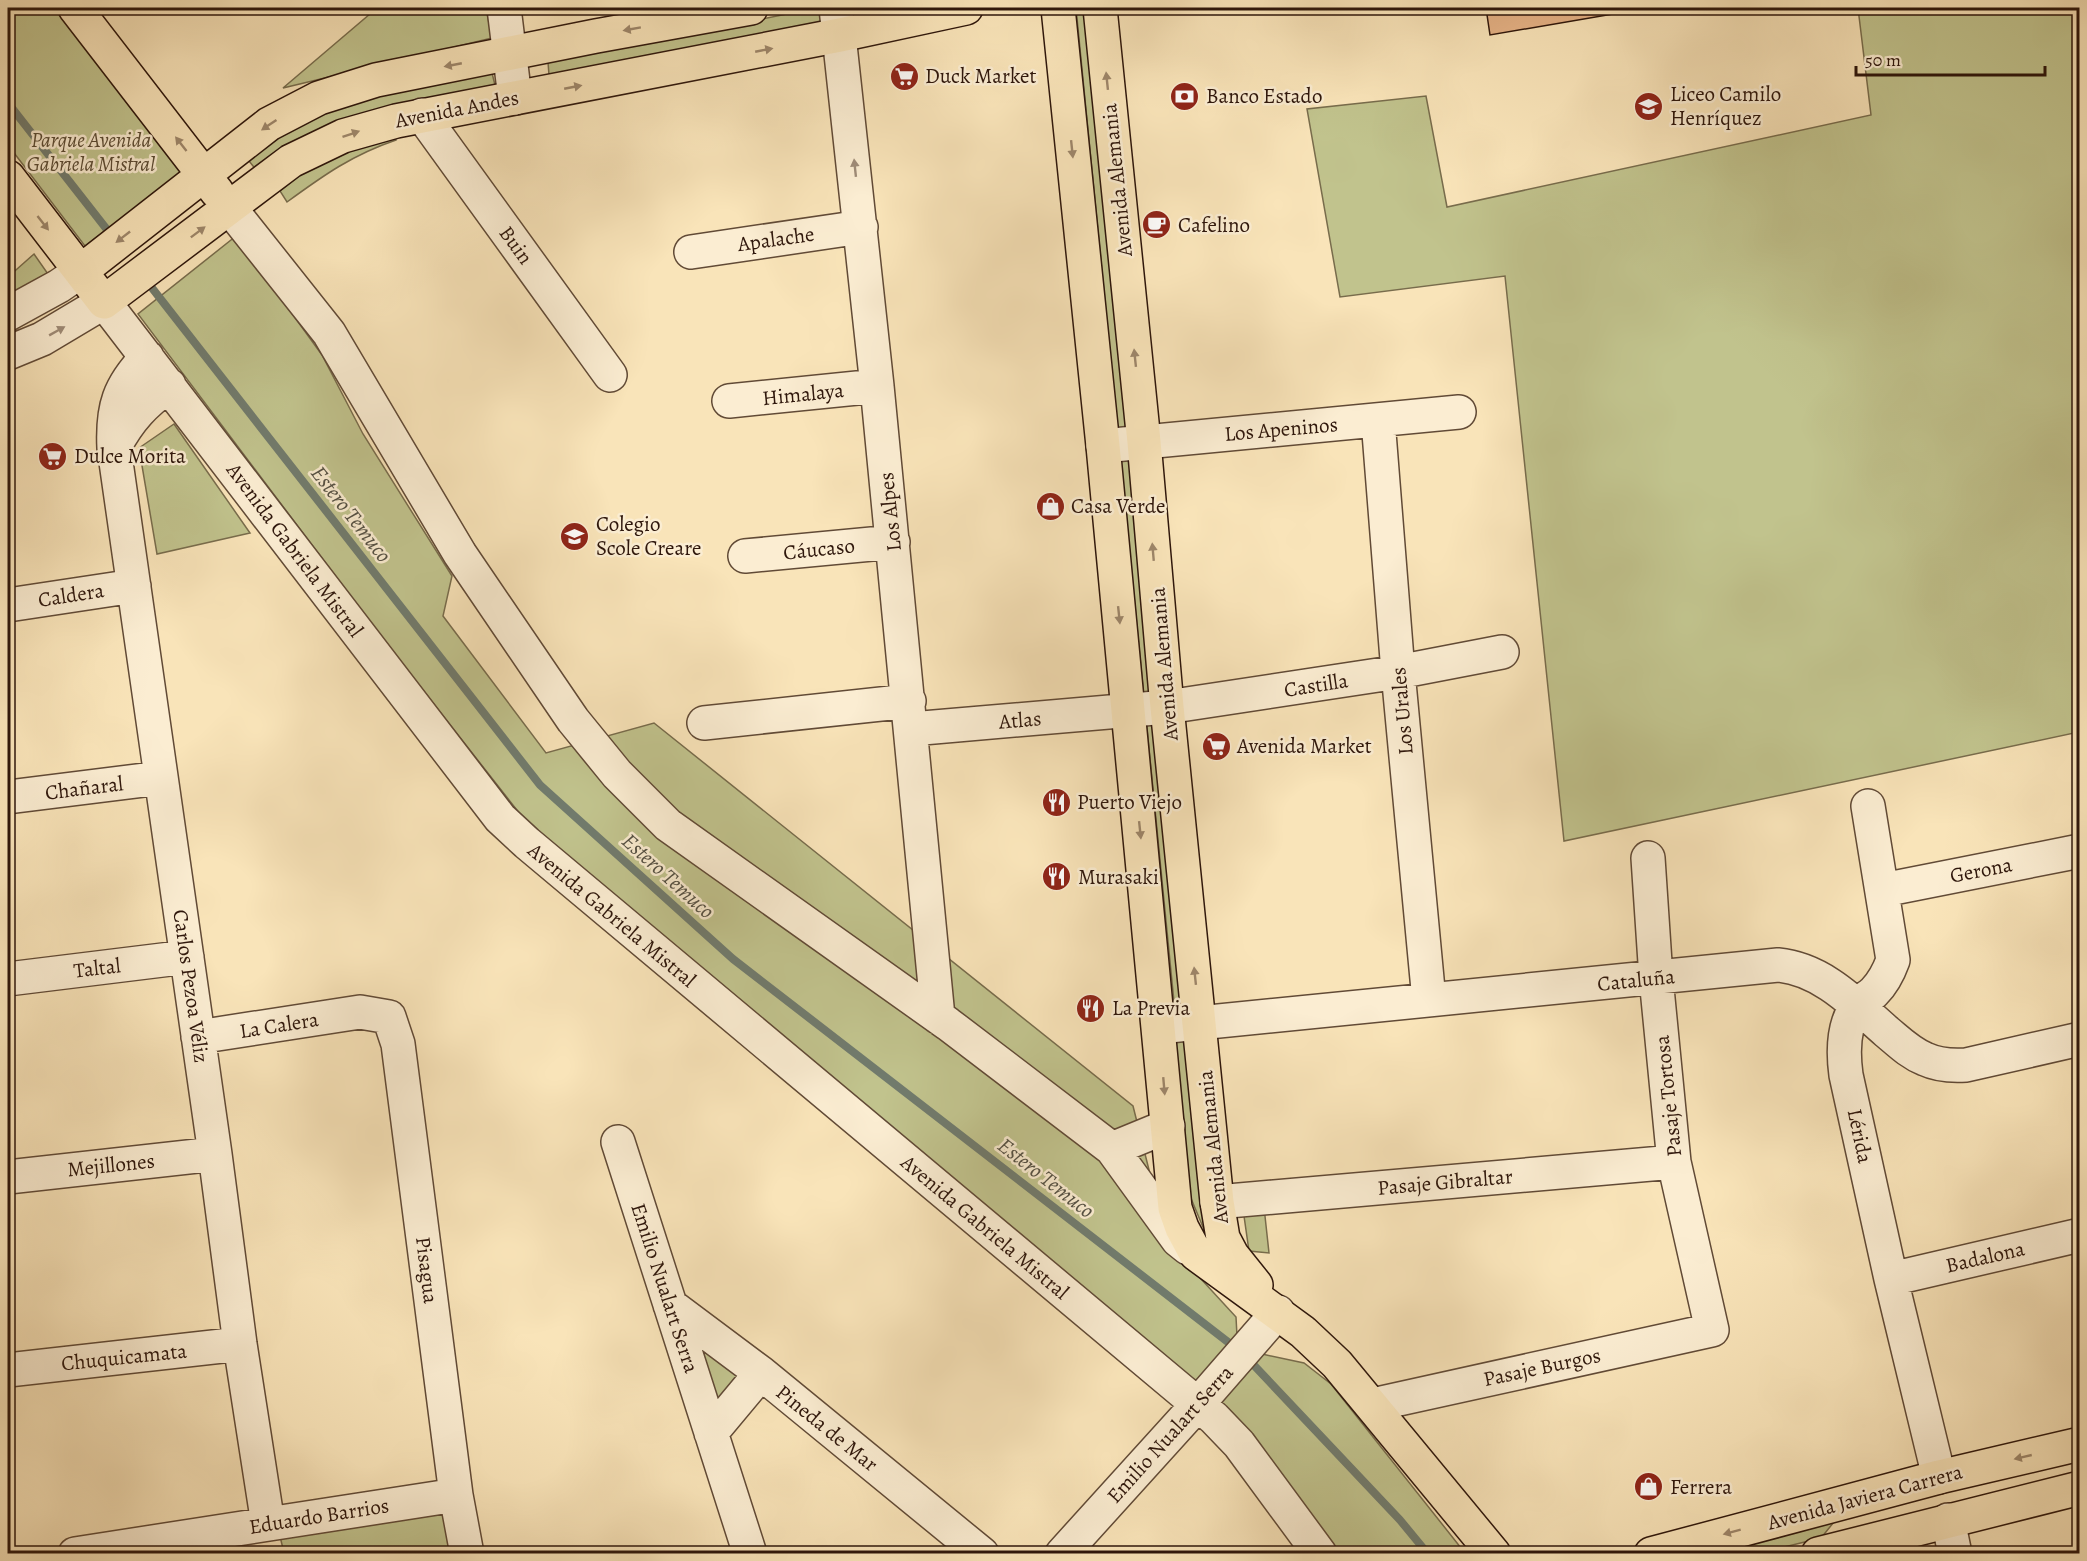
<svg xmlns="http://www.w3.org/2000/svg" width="2087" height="1561" viewBox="0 0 2087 1561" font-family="Alegreya,serif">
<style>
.green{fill:#c1c38d;stroke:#786c4c;stroke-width:1.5}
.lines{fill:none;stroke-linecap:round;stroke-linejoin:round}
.stream{stroke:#717b6d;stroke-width:8}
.building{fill:#e4b185;stroke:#2e160b;stroke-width:1.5}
.minor-casing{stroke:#614a36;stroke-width:36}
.major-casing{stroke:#2e160b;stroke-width:36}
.minor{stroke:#fbedd2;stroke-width:33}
.major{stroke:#f9e4b9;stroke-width:33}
.oneway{fill:#9e876b}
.oneway2{fill:#9f8c78}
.labels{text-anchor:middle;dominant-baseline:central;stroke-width:5;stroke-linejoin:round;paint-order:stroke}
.poi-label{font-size:21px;fill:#2e160b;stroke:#fbedd2;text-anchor:start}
.street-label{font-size:21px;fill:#2e160b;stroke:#fbedd2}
.park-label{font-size:21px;font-style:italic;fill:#5a4a32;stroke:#fbedd2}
.water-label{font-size:22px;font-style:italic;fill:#555144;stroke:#fbedd2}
</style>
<rect width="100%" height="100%" fill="#f9e4b9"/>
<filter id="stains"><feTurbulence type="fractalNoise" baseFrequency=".00333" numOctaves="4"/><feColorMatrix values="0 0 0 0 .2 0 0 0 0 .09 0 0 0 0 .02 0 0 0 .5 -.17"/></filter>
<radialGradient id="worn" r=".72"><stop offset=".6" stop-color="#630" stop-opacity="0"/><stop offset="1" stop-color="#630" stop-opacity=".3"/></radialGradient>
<path class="green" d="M8 8H56L183 171 85 246 8 145Z
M377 8H486L492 38 283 88Z
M817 8 829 10 833 26 549 75 548 62Z
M1076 8H1090L1191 1011 1175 1012Z
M1858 8H2079V732L1564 841 1505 276 1340 297 1307 109 1426 96 1447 207 1871 115Z
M492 73 496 89 257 171 245 156 284 129 364 97Z
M395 135 396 140C352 155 324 175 287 202L280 191 303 173 334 157Z
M236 236 322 355 363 434 452 576 443 616 546 753 654 723 1133 1106 1167 1242 1236 1317 1237 1336 1192 1389 527 823 382 638 138 314Z
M34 254 48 274 8 299V277Z
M174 424 250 533 157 554 139 448Z
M1192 1035 1205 1195V1232L1190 1196 1173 1037Z
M1264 1207 1269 1253 1249 1251 1243 1209Z
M688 1322 746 1372 715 1411Z
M1262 1354 1304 1363 1331 1384 1465 1553H1340L1221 1401Z
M449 1505 457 1553H284L279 1532Z
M1838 1517 1821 1538 1760 1553 1695 1554Z"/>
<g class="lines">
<path class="stream" d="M8 103 112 236
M145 279 540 785 733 959 1237 1349
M1248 1359 1400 1520 1428 1554"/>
</g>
<path class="building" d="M1486 8H1648L1490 35Z"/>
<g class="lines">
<defs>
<path id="minor" d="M504 8 515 98
M836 8 877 386 938 1017
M422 115 610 375
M229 207 329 333 460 554 573 720 617 774 668 825 948 1024 1112 1149 1178 1240 1188 1248
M691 252 861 227
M8 314 59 286 81 271
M8 353 42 339 104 302 500 818 527 843 1214 1418 1239 1444 1320 1554
M147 357C119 386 112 407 114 448L215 1154 240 1344 268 1524
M729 401 877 386
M1378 420 1398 672 1429 1000
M115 446C130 418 144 404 169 385
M1103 446 1459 412
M745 556 893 542
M8 605 134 586
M704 723 909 701
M911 729 1167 707 1398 672 1502 652
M8 797 161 778
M1868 806 1893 960C1889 971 1883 983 1874 992 1869 997 1860 1001 1856 1007 1843 1026 1843 1053 1846 1075L1891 1279 1939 1477
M1883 890 2080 851
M8 979 187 957
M1159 1027 1778 965C1822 969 1855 1004 1887 1032 1899 1042 1910 1053 1925 1059 1938 1065 1952 1066 1966 1065L2080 1039
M198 1037 360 1012 389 1017 398 1044 456 1495 467 1554
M618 1142 750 1554
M1112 1149 1168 1126
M8 1177 215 1154
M1217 1202 1674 1162
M1891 1279 2080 1235
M670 1305 761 1373 982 1554
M8 1370 240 1344
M1372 1405 1712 1330 1674 1162 1656 978 1648 858
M711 1433 761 1373
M1948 1520 1955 1554
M75 1554 456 1495
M1062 1554 1197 1405 1278 1312"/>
<path id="major" d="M75 8 217 192
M1058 8 1103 446 1175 1208 1182 1228 1196 1254 1303 1332 1337 1364 1494 1554
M1100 8 1144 442 1167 707 1217 1202 1223 1238 1232 1255 1256 1285
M8 177 104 302 291 161 343 136 396 121 840 35 966 8
M81 271 269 124 319 98 376 80 596 36 751 8
M1651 1554 1939 1477 2080 1444
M1818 1554 2080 1488"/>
</defs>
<use href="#minor" class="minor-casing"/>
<use href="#major" class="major-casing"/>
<use href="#minor" class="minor"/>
<use href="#major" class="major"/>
</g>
<defs><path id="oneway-solid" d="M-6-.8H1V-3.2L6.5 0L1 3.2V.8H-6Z" transform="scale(1.5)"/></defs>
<g class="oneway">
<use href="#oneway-solid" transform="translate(632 29) rotate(170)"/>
<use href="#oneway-solid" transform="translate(764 50) rotate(-11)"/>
<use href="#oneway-solid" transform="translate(453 65) rotate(169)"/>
<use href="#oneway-solid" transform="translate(1107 81) rotate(-96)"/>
<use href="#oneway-solid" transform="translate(573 87) rotate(-11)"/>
<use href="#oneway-solid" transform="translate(269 125) rotate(146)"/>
<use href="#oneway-solid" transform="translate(351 134) rotate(-19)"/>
<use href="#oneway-solid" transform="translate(181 144) rotate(-128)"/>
<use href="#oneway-solid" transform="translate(1072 149) rotate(84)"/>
<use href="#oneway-solid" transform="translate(43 223) rotate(52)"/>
<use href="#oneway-solid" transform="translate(198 232) rotate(-37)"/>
<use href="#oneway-solid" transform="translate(123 237) rotate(142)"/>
<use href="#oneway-solid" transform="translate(1135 358) rotate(-96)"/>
<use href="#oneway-solid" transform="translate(1153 552) rotate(-95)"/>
<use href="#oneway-solid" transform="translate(1119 615) rotate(84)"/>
<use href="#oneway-solid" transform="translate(1140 830) rotate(84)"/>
<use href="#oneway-solid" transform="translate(1195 976) rotate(-96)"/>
<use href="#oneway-solid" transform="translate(1164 1086) rotate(85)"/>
<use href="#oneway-solid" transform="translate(2023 1457) rotate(167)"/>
<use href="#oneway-solid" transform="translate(1732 1532) rotate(165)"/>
</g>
<g class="oneway2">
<use href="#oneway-solid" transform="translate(855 168) rotate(-96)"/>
<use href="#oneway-solid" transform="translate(57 331) rotate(-29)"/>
</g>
<defs>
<symbol id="supermarket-disc" viewBox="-11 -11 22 22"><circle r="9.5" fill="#8f2418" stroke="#fbedd2"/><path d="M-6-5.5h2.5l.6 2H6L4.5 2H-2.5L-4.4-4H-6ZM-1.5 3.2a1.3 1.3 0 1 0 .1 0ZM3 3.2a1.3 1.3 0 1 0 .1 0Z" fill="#fff"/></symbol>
<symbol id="bank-disc" viewBox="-11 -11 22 22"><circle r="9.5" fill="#8f2418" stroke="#fbedd2"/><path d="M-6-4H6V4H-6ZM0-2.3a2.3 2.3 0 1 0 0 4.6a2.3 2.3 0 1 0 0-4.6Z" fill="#fff"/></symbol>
<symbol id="school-disc" viewBox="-11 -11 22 22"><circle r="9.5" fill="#8f2418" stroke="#fbedd2"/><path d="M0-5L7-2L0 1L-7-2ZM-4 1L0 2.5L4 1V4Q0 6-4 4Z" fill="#fff"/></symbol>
<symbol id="cafe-disc" viewBox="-11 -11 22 22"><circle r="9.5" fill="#8f2418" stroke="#fbedd2"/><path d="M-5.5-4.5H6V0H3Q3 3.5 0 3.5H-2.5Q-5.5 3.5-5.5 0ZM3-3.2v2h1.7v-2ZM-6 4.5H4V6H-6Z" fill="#fff"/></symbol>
<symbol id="shop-disc" viewBox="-11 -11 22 22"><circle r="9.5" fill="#8f2418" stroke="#fbedd2"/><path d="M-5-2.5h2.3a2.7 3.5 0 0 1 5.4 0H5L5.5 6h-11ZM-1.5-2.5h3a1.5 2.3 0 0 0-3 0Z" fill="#fff"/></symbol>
<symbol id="restaurant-disc" viewBox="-11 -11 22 22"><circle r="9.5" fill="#8f2418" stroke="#fbedd2"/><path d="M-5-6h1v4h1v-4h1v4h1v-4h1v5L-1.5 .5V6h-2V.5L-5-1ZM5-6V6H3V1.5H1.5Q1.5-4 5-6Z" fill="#fff"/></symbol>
</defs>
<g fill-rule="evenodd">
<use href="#supermarket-disc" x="888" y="60" width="33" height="33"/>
<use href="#bank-disc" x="1168" y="80" width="33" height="33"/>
<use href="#school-disc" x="1632" y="90" width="33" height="33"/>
<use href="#cafe-disc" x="1140" y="208" width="33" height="33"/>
<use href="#supermarket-disc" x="36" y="440" width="33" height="33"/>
<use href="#shop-disc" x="1034" y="490" width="33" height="33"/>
<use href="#school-disc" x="558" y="520" width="33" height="33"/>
<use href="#supermarket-disc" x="1200" y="730" width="33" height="33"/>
<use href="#restaurant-disc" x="1040" y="786" width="33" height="33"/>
<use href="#restaurant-disc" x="1040" y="860" width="33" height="33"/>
<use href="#restaurant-disc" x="1074" y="992" width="33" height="33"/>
<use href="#shop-disc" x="1632" y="1470" width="33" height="33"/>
</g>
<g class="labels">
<g class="poi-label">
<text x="925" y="76">Duck Market</text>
<text x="1670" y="94">Liceo Camilo<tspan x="1670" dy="24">Henríquez</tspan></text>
<text x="1206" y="96">Banco Estado</text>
<text x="1178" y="225">Cafelino</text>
<text x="74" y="456">Dulce Morita</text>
<text x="1071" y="506">Casa Verde</text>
<text x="596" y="524">Colegio<tspan x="596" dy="24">Scole Creare</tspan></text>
<text x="1237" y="746">Avenida Market</text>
<text x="1077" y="802">Puerto Viejo</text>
<text x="1078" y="877">Murasaki</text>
<text x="1112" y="1008">La Previa</text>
<text x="1670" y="1487">Ferrera</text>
</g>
<g class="street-label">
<text transform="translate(457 109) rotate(-11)">Avenida Andes</text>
<text transform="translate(1117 180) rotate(-96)">Avenida Alemania</text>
<text transform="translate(776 239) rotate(-8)">Apalache</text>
<text transform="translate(516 245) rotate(54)">Buin</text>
<text transform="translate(803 394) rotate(-6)">Himalaya</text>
<text transform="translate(1281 429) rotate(-5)">Los Apeninos</text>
<text transform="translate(890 512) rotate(-96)">Los Alpes</text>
<text transform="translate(819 549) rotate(-6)">Cáucaso</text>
<text transform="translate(295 550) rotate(53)">Avenida Gabriela Mistral</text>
<text transform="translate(71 595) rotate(-9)">Caldera</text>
<text transform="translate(1164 664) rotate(-95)">Avenida Alemania</text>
<text transform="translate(1316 685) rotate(-9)">Castilla</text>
<text transform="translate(1402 711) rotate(-95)">Los Urales</text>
<text transform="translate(1020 720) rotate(-5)">Atlas</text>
<text transform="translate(84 788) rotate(-7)">Chañaral</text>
<text transform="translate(1981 870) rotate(-11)">Gerona</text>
<text transform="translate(612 915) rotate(40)">Avenida Gabriela Mistral</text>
<text transform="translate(97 968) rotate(-7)">Taltal</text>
<text transform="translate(1636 980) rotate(-6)">Cataluña</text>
<text transform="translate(191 986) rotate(82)">Carlos Pezoa Véliz</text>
<text transform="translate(279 1025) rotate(-9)">La Calera</text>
<text transform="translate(1668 1096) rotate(-96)">Pasaje Tortosa</text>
<text transform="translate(1860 1136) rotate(78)">Lérida</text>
<text transform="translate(1213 1147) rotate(-96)">Avenida Alemania</text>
<text transform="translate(111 1165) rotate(-6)">Mejillones</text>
<text transform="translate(1445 1182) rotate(-5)">Pasaje Gibraltar</text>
<text transform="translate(985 1227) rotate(40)">Avenida Gabriela Mistral</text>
<text transform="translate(1985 1257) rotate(-13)">Badalona</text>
<text transform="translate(427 1270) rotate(83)">Pisagua</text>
<text transform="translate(665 1288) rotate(72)">Emilio Nualart Serra</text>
<text transform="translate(124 1357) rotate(-6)">Chuquicamata</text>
<text transform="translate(1542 1367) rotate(-12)">Pasaje Burgos</text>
<text transform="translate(827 1428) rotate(39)">Pineda de Mar</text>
<text transform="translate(1170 1434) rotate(-48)">Emilio Nualart Serra</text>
<text transform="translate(1865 1497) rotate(-15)">Avenida Javiera Carrera</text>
<text transform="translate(319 1516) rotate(-9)">Eduardo Barrios</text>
</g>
<g class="park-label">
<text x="91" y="140">Parque Avenida<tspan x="91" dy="24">Gabriela Mistral</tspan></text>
</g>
<g class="water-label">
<text transform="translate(351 514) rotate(52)">Estero Temuco</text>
<text transform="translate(668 876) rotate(42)">Estero Temuco</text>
<text transform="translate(1046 1178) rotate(38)">Estero Temuco</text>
</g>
</g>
<rect width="2087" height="1561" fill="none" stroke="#f9e4b9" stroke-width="30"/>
<rect x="9" y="9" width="2069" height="1543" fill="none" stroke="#2e160b" stroke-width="3"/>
<rect x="15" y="15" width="2057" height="1531" fill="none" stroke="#2e160b" stroke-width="1.5"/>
<path d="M1856 66v9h189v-9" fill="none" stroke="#2e160b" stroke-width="3"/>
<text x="1865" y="66" font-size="18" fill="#2e160b" stroke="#fbedd2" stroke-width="4.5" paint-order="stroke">50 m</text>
<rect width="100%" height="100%" filter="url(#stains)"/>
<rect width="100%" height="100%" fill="url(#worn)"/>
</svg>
